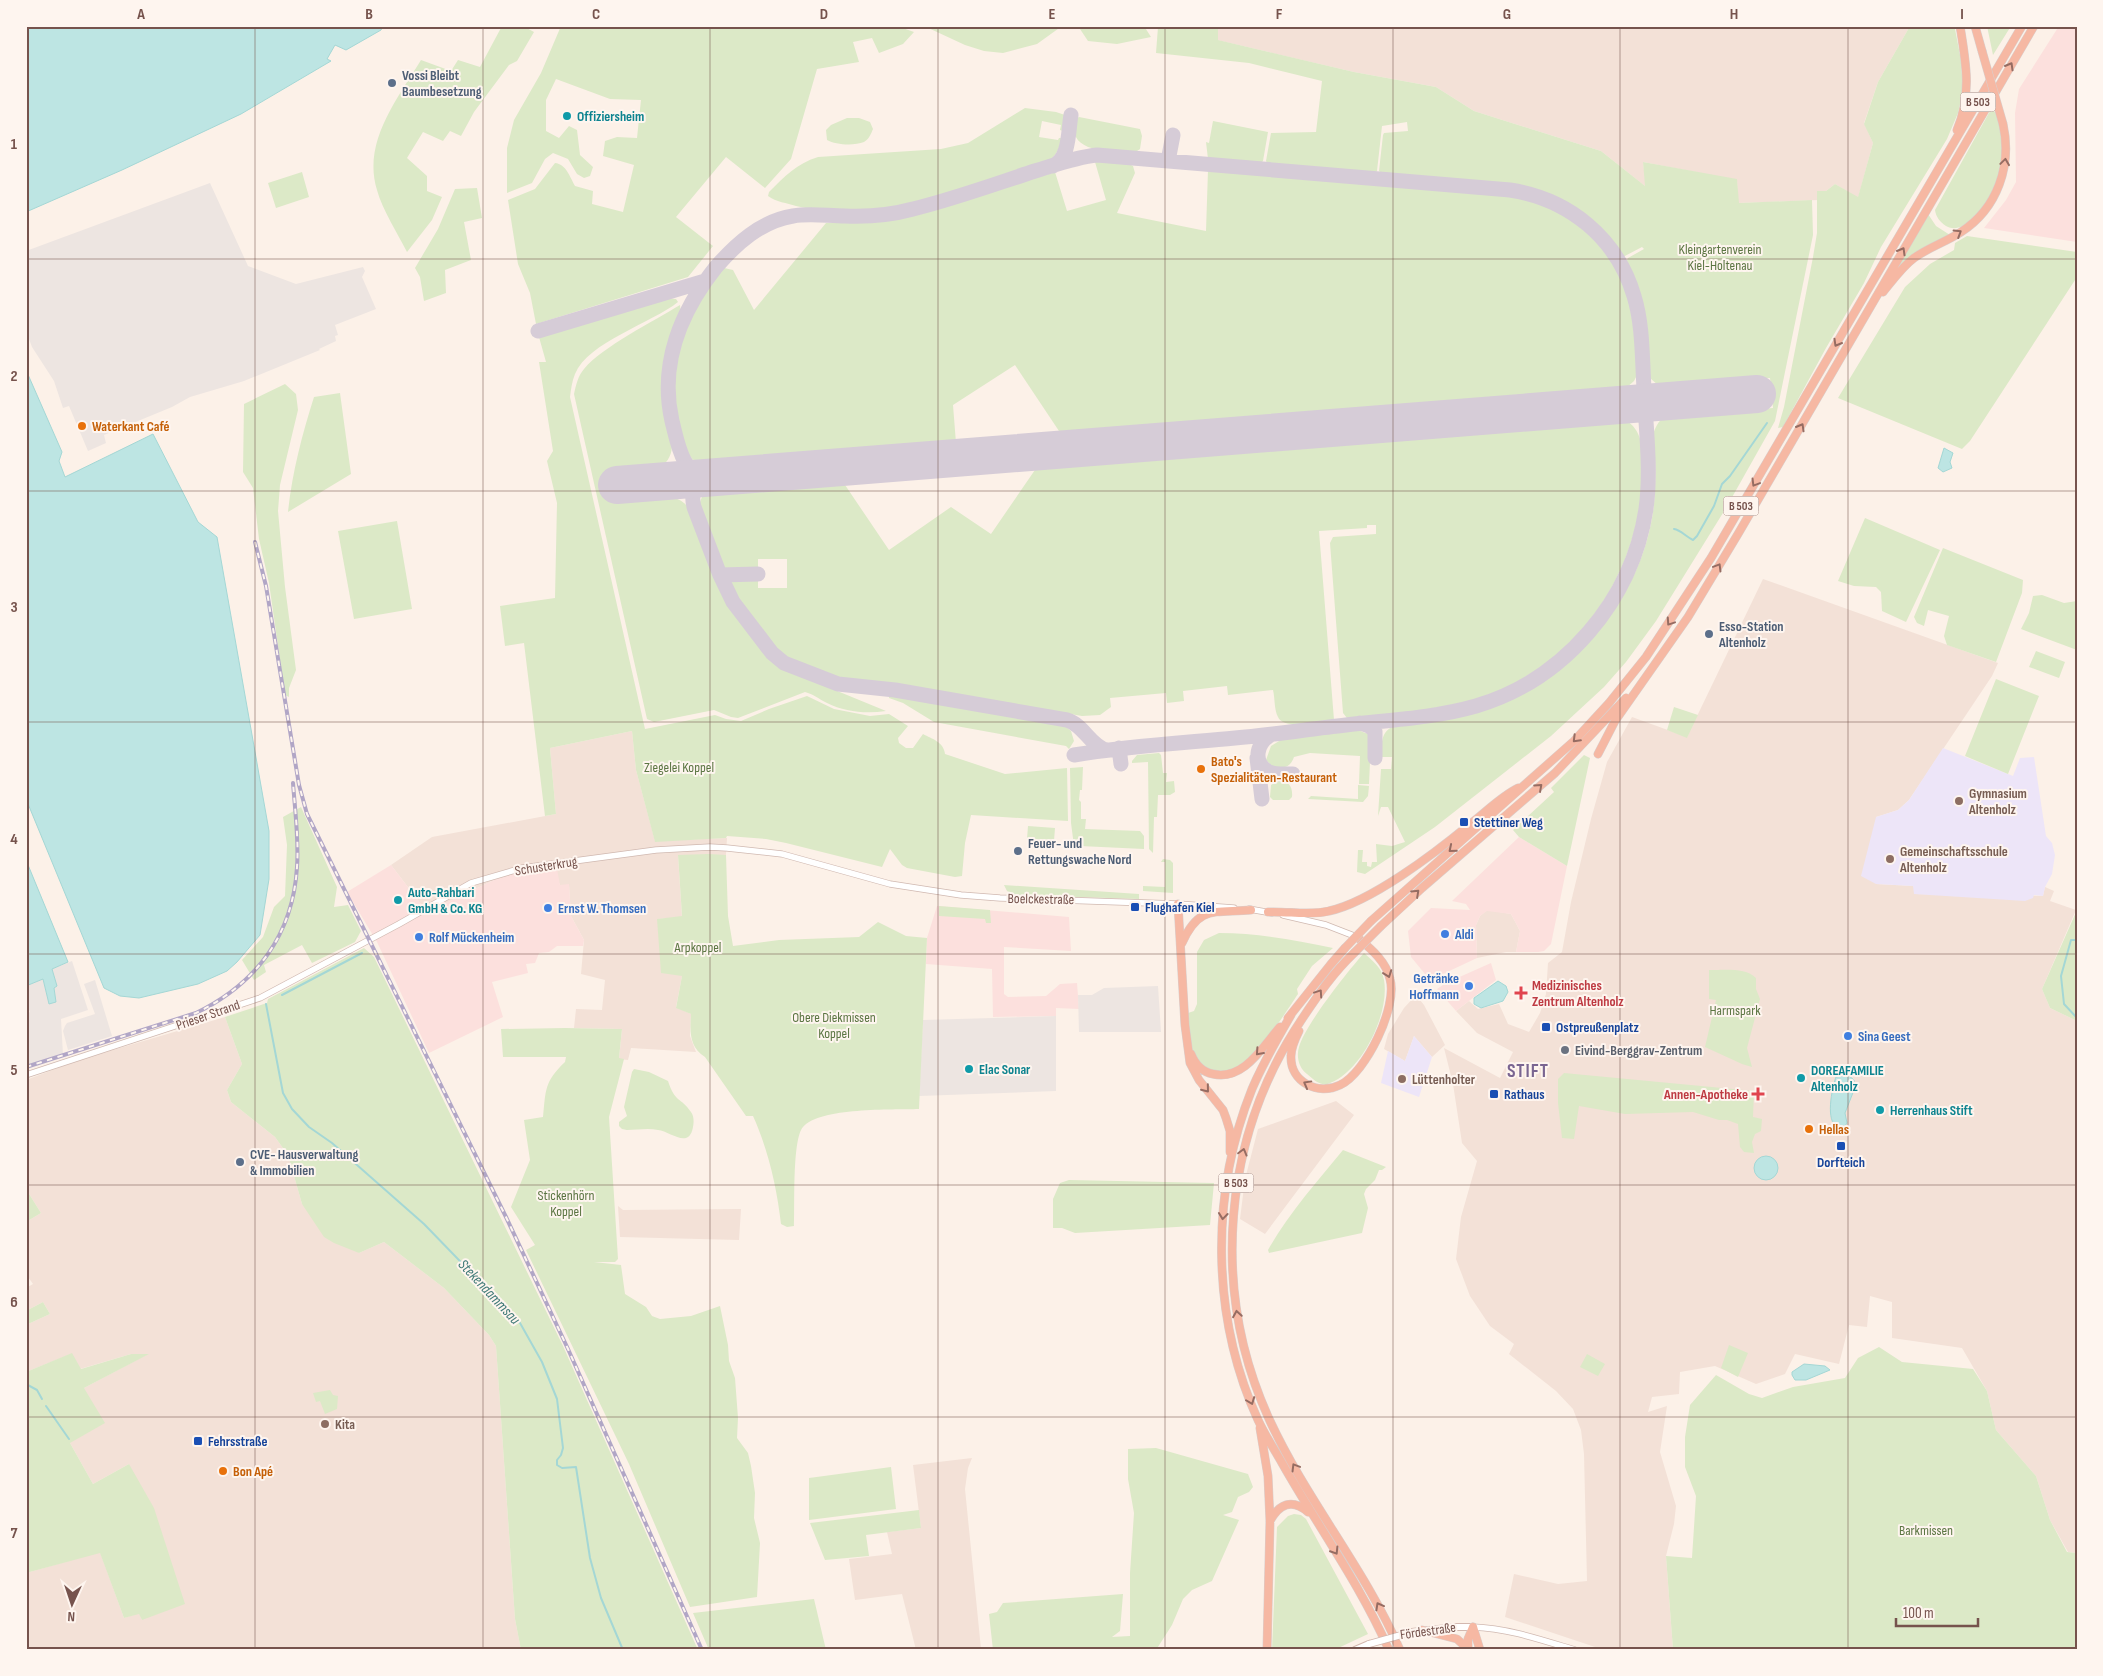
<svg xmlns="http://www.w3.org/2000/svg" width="2103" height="1676" viewBox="0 0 2103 1676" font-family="'Sofia Sans Condensed',sans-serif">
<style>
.residential{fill:#f3e1d7}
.commercial{fill:#fce0dd}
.industrial{fill:#ede5e1}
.education{fill:#ede5f8}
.green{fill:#dce9c7}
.water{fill:#bde5e3;stroke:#a4d7d5}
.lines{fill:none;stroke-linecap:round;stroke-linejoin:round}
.stream{stroke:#a4d7d5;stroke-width:2}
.taxiway{stroke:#d6ccd7;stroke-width:15}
.runway{stroke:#d6ccd7;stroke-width:38}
.tertiary-casing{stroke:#d0b9b1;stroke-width:7}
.secondary-casing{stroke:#d3b8af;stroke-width:8}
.trunk-casing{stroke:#d9cfcd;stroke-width:9}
.tertiary{stroke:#fff;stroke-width:5.5}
.secondary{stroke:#fff;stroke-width:6}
.trunk{stroke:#f6b8a3;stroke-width:8}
.rail-casing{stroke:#b1a6c6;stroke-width:4}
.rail{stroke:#fef5ef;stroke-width:2;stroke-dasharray:5.5;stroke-linecap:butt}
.secondary-bridge-casing{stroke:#d3b8af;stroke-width:8;stroke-linecap:butt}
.trunk-bridge-casing{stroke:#d9cfcd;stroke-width:9;stroke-linecap:butt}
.secondary-bridge{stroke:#fff;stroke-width:6}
.trunk-bridge{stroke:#f6b8a3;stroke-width:8}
.oneway{stroke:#966c62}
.grid{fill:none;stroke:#76534d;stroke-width:1;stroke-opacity:0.55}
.service-dot{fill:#5c6f8a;stroke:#fef5ef;stroke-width:2}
.culture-dot{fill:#0f9aa8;stroke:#fef5ef;stroke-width:2}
.food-dot{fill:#e8710a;stroke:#fef5ef;stroke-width:2}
.education-dot{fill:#8d6e63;stroke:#fef5ef;stroke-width:2}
.transit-dot{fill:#1a4fb4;stroke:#fef5ef;stroke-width:2}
.shop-dot{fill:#3f7fe0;stroke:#fef5ef;stroke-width:2}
.health-dot{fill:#e0444e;stroke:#fef5ef;stroke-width:2}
.worship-dot{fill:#6b7280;stroke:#fef5ef;stroke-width:2}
.labels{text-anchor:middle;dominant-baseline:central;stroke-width:4;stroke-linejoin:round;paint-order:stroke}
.shield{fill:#fef5ef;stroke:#9f847e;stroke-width:1}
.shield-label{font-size:12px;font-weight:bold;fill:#76534d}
.service-label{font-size:14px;font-weight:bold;fill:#4e5e75;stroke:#fef5ef;text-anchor:start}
.culture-label{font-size:14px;font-weight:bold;fill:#0d838f;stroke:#fef5ef;text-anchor:start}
.park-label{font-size:14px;fill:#5b7542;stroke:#fef5ef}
.food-label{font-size:14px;font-weight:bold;fill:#c56008;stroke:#fef5ef;text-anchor:start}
.education-label{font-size:14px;font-weight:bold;fill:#785e54;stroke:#fef5ef;text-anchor:start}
.transit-label{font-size:14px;font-weight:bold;fill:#164399;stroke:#fef5ef;text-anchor:start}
.street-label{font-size:14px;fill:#76534d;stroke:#fef5ef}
.shop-label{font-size:14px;font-weight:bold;fill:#366cbe;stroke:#fef5ef;text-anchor:start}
.health-label{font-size:14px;font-weight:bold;fill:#be3a42;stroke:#fef5ef;text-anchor:start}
.worship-label{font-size:14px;font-weight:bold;fill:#5b616d;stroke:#fef5ef;text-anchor:start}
.water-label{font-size:15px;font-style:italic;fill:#407a78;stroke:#fef5ef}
.district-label{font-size:19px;font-weight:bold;letter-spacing:1px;fill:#7a6591;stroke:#fef5ef}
.neatline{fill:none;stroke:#76534d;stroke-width:2}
.grid-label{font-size:16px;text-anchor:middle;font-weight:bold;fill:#76534d}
</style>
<rect width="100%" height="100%" fill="#fcf1e8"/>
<path class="residential" d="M1218 26H1910L1878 82 1864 123 1873 143 1858 198 1835 184 1826 191H1817L1818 200 1738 203 1737 180 1643 162 1646 187 1601 151 1474 111 1436 87 1354 72 1217 40Z
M1763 579 1998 663 1992 676 1909 800 1898 810 1876 817V884L1914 886V894L2043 896 2045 887 2054 891 2050 901 2076 910 2042 989 2050 1008 2077 1021V1553L2068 1552 2050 1520 2036 1476 1996 1430 1987 1391 1962 1348 1892 1338V1302L1870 1296 1867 1327 1849 1325 1839 1364 1795 1354 1785 1374 1756 1384 1715 1366 1680 1372 1679 1394 1652 1397 1648 1412 1667 1406 1660 1452 1676 1506 1674 1524 1666 1556 1673 1650H1604L1505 1617 1514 1574 1558 1584 1587 1581 1584 1454 1581 1430 1573 1409 1556 1391 1509 1354 1514 1344 1490 1326 1470 1296 1456 1259 1461 1217 1477 1161 1462 1143 1453 1084 1444 1048 1500 1078 1513 1052 1477 1033 1456 1011 1469 1001 1478 1009 1499 1004 1508 1024 1529 1032 1540 1013 1546 994 1548 963 1562 952 1571 902 1591 819 1607 762 1632 717 1687 737Z
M632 731 636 770 655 841 727 838 726 855 678 856 682 917 658 919 682 976 676 1007 691 1014 690 1036 696 1052 631 1048 628 1060 619 1059 622 1029 574 1028 576 1009 602 1010 605 980 581 974 584 940 571 916 569 885H560L558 880H494L427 912 391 865 432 837 556 814 550 748Z
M1487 910 1511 914 1520 931 1516 952H1506L1477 958 1476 925 1480 916Z
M1416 995 1424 1005 1445 1045 1432 1057 1414 1036 1405 1061 1384 1049 1388 1034 1404 1008Z
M225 1017 242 1064 227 1090 231 1102 275 1137 288 1155 302 1204 359 1253 384 1242 444 1288 489 1335 496 1346 515 1619 521 1650H26V1573L100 1552 124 1618 139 1613 142 1620 129 1464 93 1484 70 1443 84 1388 148 1354H131L80 1369 71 1354 26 1372V1325L50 1314 43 1302 26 1311V1288L33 1284 26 1274V1222L41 1213 26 1189V1080L79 1060Z
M1336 1101 1354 1115 1265 1234 1240 1219 1245 1179 1258 1129Z
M618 1206 623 1210 741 1209 739 1240 620 1237Z
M972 1458 968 1468 965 1489 981 1649 916 1650 902 1594 855 1600 849 1559 892 1554 887 1532 921 1528 913 1465Z"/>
<path class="commercial" d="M2059 26H2077V242L1984 228 2006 200 2016 182 2015 113 2019 89Z
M1519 837 1567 866 1551 944 1544 951 1538 952H1516L1520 931 1511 914 1487 911 1480 916 1476 925 1477 958 1430 980 1411 957 1408 931 1431 908 1470 910 1466 904 1452 901Z
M391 865 427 912 494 880 517 873 557 869 560 885 569 884 571 916 584 940 583 946H557L549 952 539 953 535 963 526 964 528 973 492 982 503 1017 429 1053 377 942 347 892Z
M937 906 1069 917 1071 951 1004 947V994L1008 997 1046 996 1060 984 1077 983 1079 1009 1056 1008V1016L993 1017 992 969 926 964 927 938Z
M1491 963 1496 980 1456 1011 1437 989 1446 983Z"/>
<path class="industrial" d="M210 183 248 266 296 284 363 267 365 271 362 277 376 309 335 325 338 335 335 336 336 341 319 349 320 350 244 381 190 397 172 407 104 435 106 443 88 451 69 406 63 408 54 381 32 347 26 331V251Z
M72 961 88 1010 61 1019 63 1055 26 1065V1014L30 1012 26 1002V986L43 979 49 1004 56 1002 54 988 57 986 52 969Z
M95 980 112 1036 68 1050 63 1031 65 1026 67 1023 95 1014 84 984Z
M1158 986 1161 1032H1079L1078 995H1092L1104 988Z
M1056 1016V1091L919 1096 923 1020Z"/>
<path class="education" d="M1943 748 2013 776 2020 758 2034 757 2046 836 2052 843 2055 855 2052 874 2045 887 2043 896 2034 895 2033 898 2025 901 1914 894 1913 886 1876 884 1861 876 1876 817 1898 810 1909 800Z
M1414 1036 1432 1057 1419 1097 1381 1083 1388 1051 1405 1061Z"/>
<path class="green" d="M502 26H523L534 32 517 61 509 65 474 112 461 136 450 131 443 141 423 132 407 158 427 176V191L442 197 432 220 407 252C398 234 382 209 377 190 362 142 398 98 421 60L451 71 458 60 480 67Z
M561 26H897L914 32 903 44 879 53 872 38 853 42 859 62 817 69 791 159 765 188 726 157 676 217 713 246 688 277 536 324 530 293 518 264 508 200 535 189 555 163C566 164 570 177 575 186L593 191 592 204 623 212 634 165 603 156 605 141 617 137 637 138 641 100 610 99 556 79 546 100V131L559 138 569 126 577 130 580 155 593 167 590 176 584 178 577 174 568 159 553 153 545 159 532 183 507 193V148L514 120 541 73Z
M924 26H1062L1037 44 1003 53 984 51 965 45Z
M1078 26H1144L1151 37 1117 44 1088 41Z
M1218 26V40L1354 72 1436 87 1474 111 1601 151 1645 186 1643 162 1737 179 1739 203 1812 200 1813 235 1775 421 1726 508 1656 621 1626 662 1604 687 1551 736 1435 827 1365 874 1357 872 1358 850H1363L1362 862H1367V866L1371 867 1372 862H1377L1376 844 1392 846 1405 842 1388 807H1381L1378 816 1381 769H1391L1392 757H1381C1382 744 1380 732 1394 726 1426 721 1461 720 1491 708 1575 676 1644 596 1654 504 1655 490 1656 474 1655 459 1654 449 1651 438 1655 429 1657 424 1660 420 1664 417L1773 408 1770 378 1659 386 1650 378 1648 373C1644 330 1644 302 1626 262L1628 258 1644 249 1642 247 1623 257 1598 226 1576 209 1547 194 1522 186 1381 173 1379 171 1383 135 1384 133 1408 131 1407 122 1382 126 1377 171 1375 173 1268 164 1266 161 1271 133 1316 132 1322 81 1249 63 1156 53 1158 27Z
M1910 26H1951L1955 29 1961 60 1963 91 1958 113 1947 139 1881 247 1864 283 1826 348 1783 427 1778 428 1784 407 1813 257 1817 233V191H1826L1835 184 1858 197 1873 143 1864 124 1878 82Z
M1987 26H2011L1993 55Z
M1025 108 1056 112 1065 115 1063 131 1060 130 1061 125 1042 121 1039 137 1058 140 1059 138H1062C1059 148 1057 155 1049 161 971 186 878 226 796 206 787 203 776 202 768 196L769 192C785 176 796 164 818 157L941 149 968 143Z
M1990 111H1994C2011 131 2002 180 1989 200 1984 208 1976 214 1970 220 1963 227 1955 231 1946 226 1940 222 1936 217 1935 210Z
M1079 117 1140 129 1142 136 1140 149 1134 153C1113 151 1064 154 1076 119Z
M847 118H859L870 122 873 129C871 134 869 139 864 142 854 146 836 145 827 140L826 130 831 125Z
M1213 121 1268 132 1263 161 1261 163 1208 159 1206 142 1209 143Z
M1102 161 1129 164 1133 166 1135 173 1117 213 1206 231 1208 170 1516 196C1589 213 1627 259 1634 333 1636 347 1638 362 1637 375L1634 381 1625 389 1061 434 1015 365 953 405 956 443 701 464C687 459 685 446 681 433 666 385 674 336 703 295 709 285 715 275 724 268L733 270 754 310 826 223 868 222 917 214 1055 172 1067 211 1106 200 1095 162Z
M302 172 309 197 276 208 268 183Z
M477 188 482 218 464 222 471 260 445 270 446 293 424 301 420 277 415 268 438 229 455 189Z
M1928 214 1936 226 1950 235 1891 276Z
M1967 236 2077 252V277L1970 441 1962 449 1838 398 1905 287 1930 264 1954 250 1955 243Z
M667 298 676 299 678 302C652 323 588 342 575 374 572 381 571 389 570 397L645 729 715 715 726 719 741 721 769 709 807 696 834 709 870 716 889 714 908 726 898 738 899 743 906 748H913L923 734C932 739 944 742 945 754L1005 774 1067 768 1068 821 971 815 965 843 962 876 955 877 907 868 902 865 890 849 882 867 786 843 766 839 727 836 726 838 655 842 636 770 632 731 550 748 556 814 545 816 524 643 505 646 500 606 555 598 557 503 547 461 553 451 539 362H546L539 337Z
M680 305C682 317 672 333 669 345 664 361 663 378 664 395 665 418 684 453 660 467L614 471 616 501C639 500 676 486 690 510L715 576 729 605 769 657 791 672 886 711C866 714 845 712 827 703 819 699 813 694 805 692L738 718 731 717 714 710 654 722 647 719 574 394C576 385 578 376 584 369 602 347 654 321 680 305Z
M285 384 296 394 298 410 280 485 278 511 285 587 296 670 289 688V697L285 695 269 583 259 539 253 488 243 472 244 404Z
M340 393 351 474 288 512C292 473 302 435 314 397Z
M1623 419C1647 430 1643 460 1642 483 1636 587 1563 680 1460 703 1423 712 1385 714 1347 718L1343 713 1330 543 1333 537 1376 534V525H1367V528L1319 531 1334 720C1321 721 1284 731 1278 717 1274 710 1275 698 1273 690L1228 695 1227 686 1183 691 1184 701 1167 703 1166 693 1110 698 1111 707 1100 715 1082 716 881 682 839 679 824 674 792 661 781 654 745 611 728 581 731 578 758 577V588H787V559H758V570L735 571 723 568 699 505 703 494 843 482 889 550 951 507 991 534 1037 467Z
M1865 518 1940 550 1906 622 1882 611 1881 592 1876 587 1854 586 1838 581Z
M397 521 412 609 354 619 338 531Z
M1943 548 2023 580 2022 593 1996 662 1947 645 1944 636 1949 616 1928 610 1924 626 1917 623 1914 617Z
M2042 595 2064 603 2077 601V650L2021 629 2029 613 2033 596Z
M2036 651 2065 662 2059 678 2029 667Z
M1996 679 2039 696 2008 774 1965 756Z
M889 695 1065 726 1071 731 1074 741 1069 749 1066 746 934 722 903 703 889 698Z
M1674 707 1698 715 1687 738 1667 730Z
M1358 730 1368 734 1371 741 1369 784H1359L1360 756 1310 753 1294 757C1290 768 1283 769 1273 767L1266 760 1271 746 1284 738Z
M1159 753 1161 755 1163 773H1167L1166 782 1174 781 1175 792 1170 795H1158L1157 817H1154L1153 853 1149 849 1148 762 1132 763V761L1137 755Z
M1584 755 1590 758 1567 866 1519 837 1513 830 1554 792 1551 788Z
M1083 767 1082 790H1080L1079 800 1081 802V819H1086L1085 829 1140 831 1144 836V849L1080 846V841L1078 842V850L1074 846 1071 823 1070 768Z
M1279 780C1289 781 1293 787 1292 797L1289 800H1273L1270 797 1271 785Z
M1358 785 1369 786 1368 796 1363 802 1308 799 1311 796 1358 799Z
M301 807 337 887 334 907 348 905 361 931 355 942 312 963 302 945 264 965 266 972 254 980 242 960 263 937 274 907 285 896 287 845 283 817Z
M1028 826 1055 828 1054 841 1027 839Z
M708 854 726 855 728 916 733 946 779 940 859 937 878 922 906 936 927 938 919 1109C892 1110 820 1107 803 1127 792 1139 795 1208 794 1226L787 1227 781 1224C777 1188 768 1149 753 1116H746L705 1057C689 1047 690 1032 691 1014L676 1008 682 976 661 973 657 919 682 916 678 855Z
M1163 859 1170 860 1173 863V893L1143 891V886L1165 887V862H1161Z
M1004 885 1139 894V899L1015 895 1007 891Z
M939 906 990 910 991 923H986L985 919 939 916Z
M2077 910V1021L2050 1008 2042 989Z
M1219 933C1258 933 1294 940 1333 948L1312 966 1297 989 1298 994C1282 1017 1244 1084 1210 1070 1187 1061 1189 1033 1188 1013L1194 1011 1197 1004V952L1204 940Z
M364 948 374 957 563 1346 698 1650H521L515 1619 496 1346 489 1335 444 1288 384 1242 359 1253 334 1243 324 1237 302 1204 288 1155 275 1137 231 1102 227 1090 242 1064 225 1017 267 1003 268 999Z
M1364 953C1373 961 1382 968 1384 980 1390 1013 1362 1071 1330 1083 1321 1087 1314 1080 1307 1074 1299 1068 1296 1057 1299 1047 1305 1025 1348 971 1364 953Z
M1709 970C1723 970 1746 967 1756 978V989L1760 999 1747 1048 1752 1067 1742 1064 1705 1047 1716 1000 1709 999Z
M565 1028 622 1029 619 1058 624 1059 609 1117 618 1259 615 1262H594L621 1265 625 1294 646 1307 652 1316 660 1319 691 1316 720 1306 728 1345 729 1361 735 1378 738 1418 737 1438 748 1453 751 1466 755 1493 754 1518 760 1543 757 1597 690 1607 629 1464 526 1250 535 1245 511 1207 530 1160 524 1120 543 1117C546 1090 544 1082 565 1062L566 1057H503L501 1029Z
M634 1069 649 1072 668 1081C675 1103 681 1097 691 1112 694 1116 694 1122 693 1127 689 1150 670 1131 658 1130 648 1128 637 1130 627 1130L622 1129 619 1126V1122L627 1116 624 1107 632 1072Z
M1564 1073 1754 1091 1753 1117 1762 1119 1761 1131 1755 1134 1752 1142 1754 1153 1744 1152 1740 1147 1738 1124 1727 1120H1719L1693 1112 1625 1114 1579 1106 1574 1139 1562 1138 1558 1103V1079Z
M1343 1150 1386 1167 1382 1170H1379L1375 1180 1366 1189 1364 1194 1368 1208 1362 1233 1269 1253 1268 1250C1288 1214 1317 1182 1343 1150Z
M1069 1180 1214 1183 1210 1225 1075 1233 1062 1228H1053V1199L1060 1183Z
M26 1189 41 1213 26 1222Z
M43 1302 50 1314 26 1325V1311Z
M1729 1345 1748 1353 1738 1377 1721 1368Z
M1879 1347 1902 1362 1973 1369 1987 1391 1996 1430 2036 1476 2050 1520 2067 1552 2077 1553V1650H1673L1666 1556 1692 1558 1696 1496 1685 1467V1437L1690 1405 1716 1375 1749 1394 1762 1398 1793 1387 1845 1378 1858 1358Z
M72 1353 81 1369 131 1354H149L84 1388 105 1423 70 1443 93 1484 129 1464 154 1508 185 1604 142 1620 139 1614 124 1618 100 1553 26 1573V1372Z
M1587 1354 1605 1364 1598 1376 1580 1367Z
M330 1390 333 1395 338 1396 337 1409 325 1414 320 1401 316 1402 313 1393Z
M1156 1448 1248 1474 1253 1487 1249 1492 1238 1497 1232 1512 1223 1515 1239 1520 1212 1581 1192 1590 1183 1599 1172 1625 1156 1650H993L989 1614 997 1612 1003 1603 1123 1594 1120 1631 1112 1637 1130 1636V1573L1134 1513 1128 1479V1449Z
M891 1467 896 1509 809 1520V1478Z
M919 1510 921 1528 866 1535 869 1556 825 1560 810 1523Z
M1294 1514 1301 1515 1306 1519 1368 1634 1334 1650H1272L1277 1527 1288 1516Z
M814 1599 826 1650H709L693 1613Z"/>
<path class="water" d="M26 26H383L381 30 346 50 335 45 327 59 331 61 241 114 122 170 26 212Z
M26 370 62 452 59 461 65 477 153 434 198 522 217 537 269 831V879L260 935 237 962 227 971 198 984 139 998 120 996 104 988 26 799Z
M1944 448 1953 453 1950 462 1952 468 1943 472 1938 468Z
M26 860 68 962 52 969 57 986 54 988 56 1002 49 1004 43 979 26 986Z
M1498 981 1506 986 1508 992 1503 1001 1481 1008 1474 1004V998Z
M1848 1075 1854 1080V1090L1845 1113 1847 1123 1845 1126C1822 1134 1832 1087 1836 1077Z
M1754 1168a12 12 0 1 1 24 0a12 12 0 1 1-24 0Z
M1804 1364 1825 1366 1830 1370 1806 1380H1795L1792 1375V1372Z"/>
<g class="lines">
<path class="stream" d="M1016 28 1029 26
M1674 529C1681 530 1686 537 1693 540L1697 536 1714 506 1722 484 1730 476 1767 423
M2077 940H2071L2061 976 2064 1004 2077 1018
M282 995 362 953
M266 1004 283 1093 292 1109 309 1127 332 1143 424 1224 520 1323 542 1362 557 1399 563 1448 561 1455 557 1460V1465L562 1468 576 1467 590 1558 601 1598 623 1650
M26 1384 37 1390 42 1399
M46 1406 69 1439"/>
<path class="taxiway" d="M1168 161 1173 135
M1053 166C1070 158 1068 131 1071 115
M538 331 705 281
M710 478C682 476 678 444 672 421 659 364 681 311 716 267 736 244 761 221 793 216 810 213 828 216 845 216 868 217 891 215 913 209 954 199 995 184 1035 171 1055 165 1076 157 1097 155L1510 190C1569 199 1617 238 1634 296 1643 325 1642 358 1644 388 1639 403 1618 404 1604 406
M710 478C696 483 690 491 694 507L720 575 733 602 772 653 784 663 838 684 895 690 1067 720C1084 725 1091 747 1107 750
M720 575 758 574
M1360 723 1369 726 1375 731V758
M1273 734C1257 741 1251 762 1269 772 1276 775 1286 774 1293 774
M1119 748 1121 764
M1074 755C1127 746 1181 743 1235 738 1272 735 1309 729 1346 725 1389 720 1434 718 1476 706 1564 680 1632 601 1646 509 1650 480 1648 451 1646 421 1642 408 1627 407 1616 407
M1257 758 1262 799"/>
<path class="runway" d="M617 485 1757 394"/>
<defs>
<path id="tertiary" d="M1249 909 1272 913
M1283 915 1326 925 1357 937
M26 1075 260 998 399 924 471 883 522 868 656 850 710 847 727 848 782 854 890 884 961 895 1000 898 1178 904 1234 908
M1473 1627C1507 1628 1542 1640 1575 1650"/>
<path id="secondary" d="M1412 1632 1456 1627H1473
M1355 1650 1369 1644"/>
<path id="trunk" d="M1975 26 1982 51
M1957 130C1972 95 1966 62 1960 26
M1883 292C1893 280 1902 267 1914 258 1929 247 1946 242 1961 232 1998 208 2012 165 2003 124
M1598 754 1615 721 1688 617 1738 534 2034 26
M1178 904 1185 1025 1190 1063 1199 1080 1223 1110 1226 1118 1230 1131V1152
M1268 912C1289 911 1309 916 1329 911 1371 902 1435 853 1469 825 1485 813 1500 797 1518 788
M1371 921 1574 741 1609 703 1646 657 1711 558 2022 26
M1381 926 1422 888 1555 773 1626 698
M1182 943C1199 905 1214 913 1251 910
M1354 953C1333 973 1318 995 1302 1019 1222 1138 1210 1291 1270 1421 1307 1501 1365 1569 1400 1650
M1291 1015C1277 1039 1263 1063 1252 1089 1210 1194 1211 1317 1258 1420 1265 1435 1274 1449 1282 1463 1317 1525 1360 1584 1389 1650
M1288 1018 1331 964 1345 948
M1299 1031C1295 1039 1291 1047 1291 1056 1290 1082 1318 1096 1340 1085 1366 1073 1398 1006 1390 979 1386 961 1371 949 1357 937
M1191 1054C1195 1064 1202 1072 1213 1074 1244 1081 1263 1046 1280 1027
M1260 1428 1268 1476 1270 1521 1267 1650
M1270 1521C1279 1504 1292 1498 1308 1512
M1473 1627 1480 1650
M1422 1630 1457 1639 1469 1650
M1468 1648V1639L1473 1627"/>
</defs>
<use href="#tertiary" class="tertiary-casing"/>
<use href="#secondary" class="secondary-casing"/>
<use href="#trunk" class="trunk-casing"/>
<use href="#tertiary" class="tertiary"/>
<use href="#secondary" class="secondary"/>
<use href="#trunk" class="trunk"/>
<defs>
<path id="rail" d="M255 542 266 586 299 785 307 814 506 1217 568 1349 702 1650
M26 1067 196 1013C256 984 293 935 297 867 299 840 295 810 293 783"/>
</defs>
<use href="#rail" class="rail-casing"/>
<use href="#rail" class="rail"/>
<defs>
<path id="secondary-bridge" d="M1369 1644 1412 1632"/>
<path id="trunk-bridge" d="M1982 51 2003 124
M1345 948 1371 921
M1354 953 1381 926"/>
</defs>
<use href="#secondary-bridge" class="secondary-bridge-casing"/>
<use href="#trunk-bridge" class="trunk-bridge-casing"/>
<use href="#secondary-bridge" class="secondary-bridge"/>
<use href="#trunk-bridge" class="trunk-bridge"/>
</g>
<defs><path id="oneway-chevron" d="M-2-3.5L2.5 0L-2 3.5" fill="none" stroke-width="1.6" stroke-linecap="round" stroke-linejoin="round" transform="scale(1.25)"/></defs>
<g class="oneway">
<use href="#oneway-chevron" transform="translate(2010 66) rotate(-60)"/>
<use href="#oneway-chevron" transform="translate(2005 162) rotate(-82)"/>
<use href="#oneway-chevron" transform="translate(1958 233) rotate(-32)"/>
<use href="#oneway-chevron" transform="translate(1902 251) rotate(-60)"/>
<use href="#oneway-chevron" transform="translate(1837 343) rotate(120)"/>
<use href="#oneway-chevron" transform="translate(1801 427) rotate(-60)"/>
<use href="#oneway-chevron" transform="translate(1755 483) rotate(121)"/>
<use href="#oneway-chevron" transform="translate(1718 567) rotate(-59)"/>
<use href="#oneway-chevron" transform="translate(1670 622) rotate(124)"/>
<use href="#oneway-chevron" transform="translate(1576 739) rotate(135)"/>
<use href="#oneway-chevron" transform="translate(1539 787) rotate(-42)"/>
<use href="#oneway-chevron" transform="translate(1452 849) rotate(140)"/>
<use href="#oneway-chevron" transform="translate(1416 893) rotate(-43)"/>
<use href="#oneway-chevron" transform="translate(1388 974) rotate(70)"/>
<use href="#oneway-chevron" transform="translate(1319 993) rotate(-56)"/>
<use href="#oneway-chevron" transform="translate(1259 1052) rotate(132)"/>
<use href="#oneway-chevron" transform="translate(1307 1084) rotate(-151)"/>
<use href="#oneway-chevron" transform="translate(1206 1089) rotate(51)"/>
<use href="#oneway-chevron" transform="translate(1243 1152) rotate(-75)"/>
<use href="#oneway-chevron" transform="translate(1223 1216) rotate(96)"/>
<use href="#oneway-chevron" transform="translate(1237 1314) rotate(-99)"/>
<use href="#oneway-chevron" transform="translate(1251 1401) rotate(69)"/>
<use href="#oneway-chevron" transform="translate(1295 1467) rotate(-121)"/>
<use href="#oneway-chevron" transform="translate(1335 1551) rotate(58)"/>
<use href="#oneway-chevron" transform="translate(1379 1606) rotate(-119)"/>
</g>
<path class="grid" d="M255 26V1650M483 26V1650M710 26V1650M938 26V1650M1165 26V1650M1393 26V1650M1620 26V1650M1848 26V1650M26 259H2077M26 491H2077M26 722H2077M26 954H2077M26 1185H2077M26 1417H2077"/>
<g class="service-dot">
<circle cx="392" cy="83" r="5"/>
<circle cx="1709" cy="634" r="5"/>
<circle cx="1018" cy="851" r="5"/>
<circle cx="240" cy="1162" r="5"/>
</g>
<g class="culture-dot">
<circle cx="567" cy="116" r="5"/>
<circle cx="398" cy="900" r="5"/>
<circle cx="969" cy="1069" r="5"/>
<circle cx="1801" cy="1078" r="5"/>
<circle cx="1880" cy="1110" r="5"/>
</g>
<g class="food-dot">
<circle cx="82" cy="426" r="5"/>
<circle cx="1201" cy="769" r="5"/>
<circle cx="1809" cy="1129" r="5"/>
<circle cx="223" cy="1471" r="5"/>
</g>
<g class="education-dot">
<circle cx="1959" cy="801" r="5"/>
<circle cx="1890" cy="859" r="5"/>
<circle cx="1402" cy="1079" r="5"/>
<circle cx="325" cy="1424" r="5"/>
</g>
<g class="transit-dot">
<rect x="1459" y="817" width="10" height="10" rx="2.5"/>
<rect x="1130" y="902" width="10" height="10" rx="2.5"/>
<rect x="1541" y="1022" width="10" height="10" rx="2.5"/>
<rect x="1489" y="1089" width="10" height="10" rx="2.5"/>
<rect x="1836" y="1141" width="10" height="10" rx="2.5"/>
<rect x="193" y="1436" width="10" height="10" rx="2.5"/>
</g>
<g class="shop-dot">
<circle cx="548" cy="908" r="5"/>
<circle cx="1445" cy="934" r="5"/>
<circle cx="419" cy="937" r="5"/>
<circle cx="1469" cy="986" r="5"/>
<circle cx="1848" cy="1036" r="5"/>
</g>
<g class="health-dot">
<path d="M1518.5 985.5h5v5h5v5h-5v5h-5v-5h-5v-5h5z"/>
<path d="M1755.5 1086.5h5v5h5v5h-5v5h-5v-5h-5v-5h5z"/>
</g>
<circle class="worship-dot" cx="1565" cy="1050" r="5"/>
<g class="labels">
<g class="shield">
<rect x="1960.5" y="92.5" width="35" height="19" rx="4"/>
<rect x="1723.5" y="496.5" width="35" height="19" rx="4"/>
<rect x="1218.5" y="1173.5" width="35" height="19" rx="4"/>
</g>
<g class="shield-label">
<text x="1978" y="102">B 503</text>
<text x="1741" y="506">B 503</text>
<text x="1236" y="1183">B 503</text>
</g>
<g class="service-label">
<text x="402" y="75">Vossi Bleibt<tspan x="402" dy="16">Baumbesetzung</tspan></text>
<text x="1719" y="626">Esso-Station<tspan x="1719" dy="16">Altenholz</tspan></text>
<text x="1028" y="843">Feuer- und<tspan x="1028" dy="16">Rettungswache Nord</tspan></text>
<text x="250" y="1154">CVE- Hausverwaltung<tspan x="250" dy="16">&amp; Immobilien</tspan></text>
</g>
<g class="culture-label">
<text x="577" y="116">Offiziersheim</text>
<text x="408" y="892">Auto-Rahbari<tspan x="408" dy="16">GmbH &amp; Co. KG</tspan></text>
<text x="979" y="1069">Elac Sonar</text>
<text x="1811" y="1070">DOREAFAMILIE<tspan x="1811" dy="16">Altenholz</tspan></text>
<text x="1890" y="1110">Herrenhaus Stift</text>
</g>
<g class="park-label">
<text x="1720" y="249">Kleingartenverein<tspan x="1720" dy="16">Kiel-Holtenau</tspan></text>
<text x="679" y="767">Ziegelei Koppel</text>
<text x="698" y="947">Arpkoppel</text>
<text x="1735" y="1010">Harmspark</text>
<text x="834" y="1017">Obere Diekmissen<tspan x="834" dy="16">Koppel</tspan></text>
<text x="566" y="1195">Stickenhörn<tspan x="566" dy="16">Koppel</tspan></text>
<text x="1926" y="1530">Barkmissen</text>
</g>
<g class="food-label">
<text x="92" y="426">Waterkant Café</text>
<text x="1211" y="761">Bato's<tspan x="1211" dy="16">Spezialitäten-Restaurant</tspan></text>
<text x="1819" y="1129">Hellas</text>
<text x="233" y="1471">Bon Apé</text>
</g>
<g class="education-label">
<text x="1969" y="793">Gymnasium<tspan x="1969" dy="16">Altenholz</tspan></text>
<text x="1900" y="851">Gemeinschaftsschule<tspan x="1900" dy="16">Altenholz</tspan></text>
<text x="1412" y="1079">Lüttenholter</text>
<text x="335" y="1424">Kita</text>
</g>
<g class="transit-label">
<text x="1474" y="822">Stettiner Weg</text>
<text x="1145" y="907">Flughafen Kiel</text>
<text x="1556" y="1027">Ostpreußenplatz</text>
<text x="1504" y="1094">Rathaus</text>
<text x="1841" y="1162" text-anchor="middle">Dorfteich</text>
<text x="208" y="1441">Fehrsstraße</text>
</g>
<g class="street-label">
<text transform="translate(546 866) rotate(-9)">Schusterkrug</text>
<text transform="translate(1041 899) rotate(1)">Boelckestraße</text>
<text transform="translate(208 1015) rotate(-19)">Prieser Strand</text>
<text transform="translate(1428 1631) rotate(-8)">Fördestraße</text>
</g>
<g class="shop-label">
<text x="558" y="908">Ernst W. Thomsen</text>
<text x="1455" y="934">Aldi</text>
<text x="429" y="937">Rolf Mückenheim</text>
<text x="1459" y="978" text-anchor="end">Getränke<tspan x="1459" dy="16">Hoffmann</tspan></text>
<text x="1858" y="1036">Sina Geest</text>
</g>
<g class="health-label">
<text x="1532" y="985">Medizinisches<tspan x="1532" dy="16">Zentrum Altenholz</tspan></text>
<text x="1748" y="1094" text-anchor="end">Annen-Apotheke</text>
</g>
<g class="worship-label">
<text x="1575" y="1050">Eivind-Berggrav-Zentrum</text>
</g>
<g class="water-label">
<text transform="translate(489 1292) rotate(47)">Stekendammsau</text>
</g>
<g class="district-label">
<text x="1528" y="1071">STIFT</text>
</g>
</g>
<rect width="2103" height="1676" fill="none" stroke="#fef5ef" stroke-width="55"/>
<g transform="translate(72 1604) rotate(183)" stroke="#fef5ef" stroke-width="4" paint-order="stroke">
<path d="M0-4L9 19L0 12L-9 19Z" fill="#76534d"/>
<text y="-8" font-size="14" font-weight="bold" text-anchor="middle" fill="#76534d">N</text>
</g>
<path d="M1896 1618v8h82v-8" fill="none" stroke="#76534d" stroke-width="2.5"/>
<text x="1903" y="1618" font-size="15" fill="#76534d" stroke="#fef5ef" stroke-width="4" paint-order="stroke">100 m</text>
<rect x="28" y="28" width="2048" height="1620" class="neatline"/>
<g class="grid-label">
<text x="141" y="19">A</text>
<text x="369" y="19">B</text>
<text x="596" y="19">C</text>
<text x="824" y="19">D</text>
<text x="1052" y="19">E</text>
<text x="1279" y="19">F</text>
<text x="1507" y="19">G</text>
<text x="1734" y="19">H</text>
<text x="1962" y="19">I</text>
<text x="14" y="149">1</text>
<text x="14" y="381">2</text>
<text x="14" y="612">3</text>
<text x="14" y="844">4</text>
<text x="14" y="1075">5</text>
<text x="14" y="1307">6</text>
<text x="14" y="1538">7</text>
</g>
</svg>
